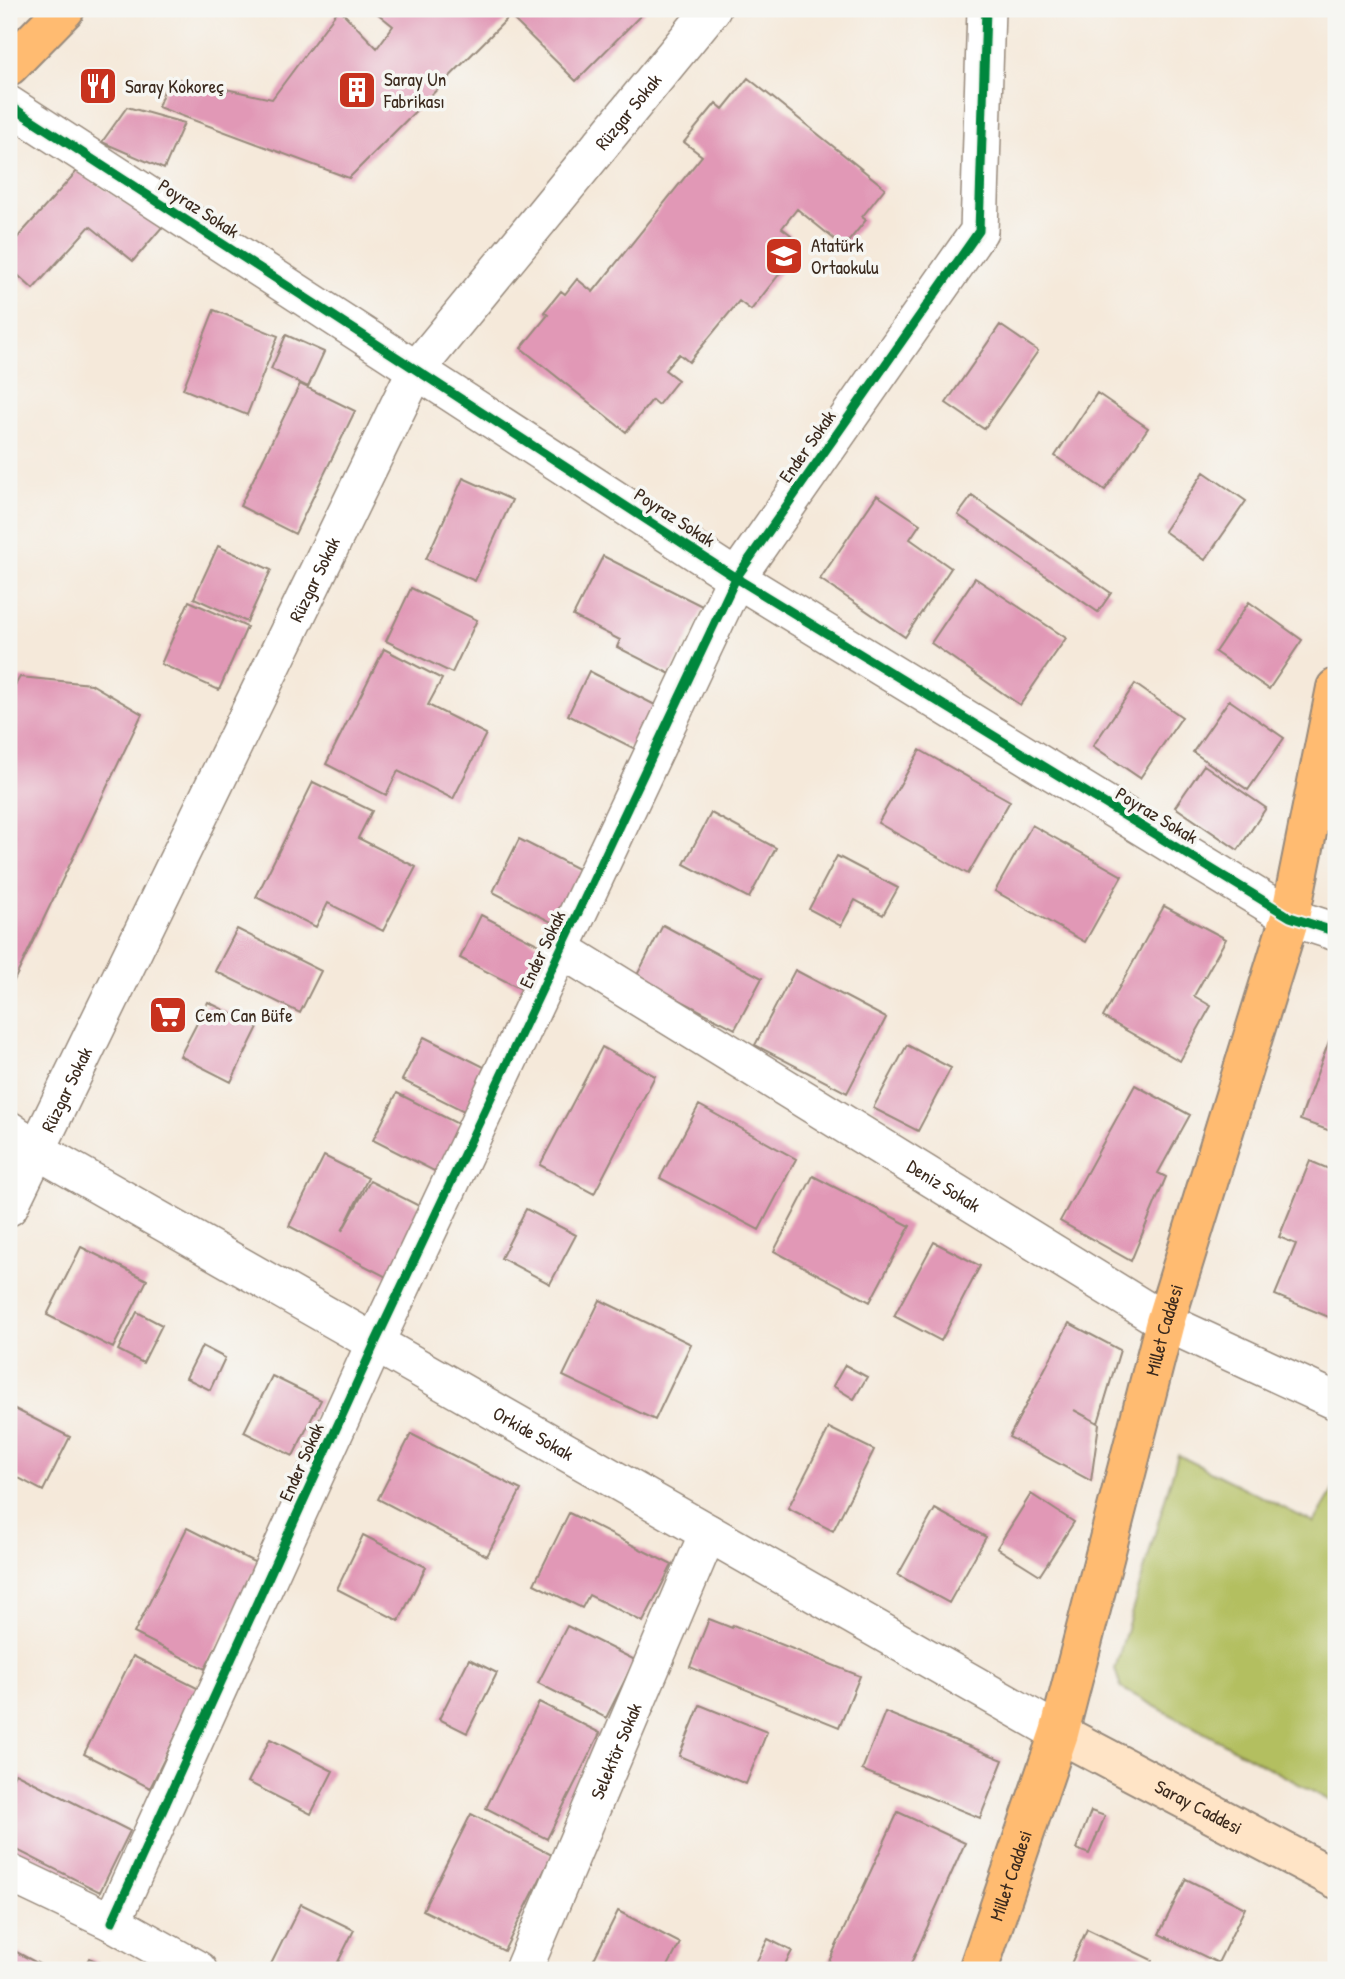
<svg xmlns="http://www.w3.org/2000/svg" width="1345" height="1979" viewBox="0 0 1345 1979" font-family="'Patrick Hand',sans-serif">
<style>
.green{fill:#b3bf61;stroke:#777440;stroke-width:2}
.building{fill:#e198b6}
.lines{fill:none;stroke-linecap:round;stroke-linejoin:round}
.street-casing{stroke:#988a7c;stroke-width:40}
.secondary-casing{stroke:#988a7c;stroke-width:42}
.primary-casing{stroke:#988a7c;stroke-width:42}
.highway-casing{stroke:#988a7c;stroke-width:42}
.street{stroke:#fff;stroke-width:37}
.secondary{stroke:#ffe4c6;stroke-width:38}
.primary{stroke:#ffbb71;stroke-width:38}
.highway{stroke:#ffbb71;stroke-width:38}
.cycleway-casing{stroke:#f6f6f2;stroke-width:13}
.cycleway{stroke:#00873e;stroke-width:9}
.labels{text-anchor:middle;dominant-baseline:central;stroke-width:7;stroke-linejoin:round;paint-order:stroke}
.poi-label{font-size:19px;fill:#3b2a1e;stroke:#f6f6f2;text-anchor:start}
.street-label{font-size:19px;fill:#3b2a1e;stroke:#f6f6f2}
</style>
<rect width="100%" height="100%" fill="#f6f6f2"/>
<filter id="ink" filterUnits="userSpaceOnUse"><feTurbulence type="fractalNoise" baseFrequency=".0143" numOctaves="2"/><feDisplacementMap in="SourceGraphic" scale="14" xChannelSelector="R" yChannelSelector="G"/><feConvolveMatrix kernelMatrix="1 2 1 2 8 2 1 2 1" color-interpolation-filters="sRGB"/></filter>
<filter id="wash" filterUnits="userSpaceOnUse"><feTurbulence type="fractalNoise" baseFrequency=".00686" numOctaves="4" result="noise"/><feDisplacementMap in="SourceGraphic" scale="28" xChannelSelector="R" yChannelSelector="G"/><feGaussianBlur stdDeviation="1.57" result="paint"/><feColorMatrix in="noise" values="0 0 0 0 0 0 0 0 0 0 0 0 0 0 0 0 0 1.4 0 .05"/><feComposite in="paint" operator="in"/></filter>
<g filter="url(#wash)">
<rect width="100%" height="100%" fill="#f5e9da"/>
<path class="green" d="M1178 1455 1314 1523 1336 1485V1804L1121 1688 1115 1669Z"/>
<g id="blocks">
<path class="building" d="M339 9 377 48 393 26 372 9H647L576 81 510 16 349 178 158 107 169 77 272 99Z
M748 78 885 188 862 217 866 220 844 247 797 209 782 228 791 235 784 244 796 253 751 310 739 301 689 362 679 354 665 370 678 380 658 405 652 400 626 432 521 348 548 315 544 312 561 291 565 294 577 279 593 292 702 156 684 142 716 103 723 109Z
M127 107 184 123 164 169 102 142Z
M77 171 163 226 133 261 90 226 33 289 9 267V247Z
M214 310 278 336 247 415 183 389Z
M1000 325 1038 351 984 429 946 403Z
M286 335 324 352 308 387 271 369Z
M300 384 355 411 295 534 240 506Z
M1097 393 1148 428 1105 490 1055 456Z
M1204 472 1246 501 1205 560 1164 531Z
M463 478 512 500 475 581 426 559Z
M877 495 920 524 910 539 951 568 905 637 820 579Z
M972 496 1111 593 1098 612 958 515Z
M218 546 271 570 247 622 194 598Z
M603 556 704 607 670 674 617 647 620 640 573 616Z
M975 578 1066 638 1020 705 931 643Z
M411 588 477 620 452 673 386 641Z
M189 601 247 627 219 690 161 664Z
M1249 602 1302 640 1269 689 1215 652Z
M384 649 442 679 428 705 486 734 453 799 398 771 386 795 326 764Z
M589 671 657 706 635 749 568 715Z
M20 677 91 684 142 714 9 991V695Z
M1135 684 1182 717 1140 778 1093 746Z
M1229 700 1284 738 1248 790 1193 752Z
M920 750 1010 801 968 874 878 823Z
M1204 765 1266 808 1238 850 1175 807Z
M313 782 372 811 358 838 416 867 383 931 328 903 316 927 256 897Z
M711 813 776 848 749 898 684 864Z
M1032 825 1122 876 1085 942 995 891Z
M519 839 584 872 557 925 493 892Z
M837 856 898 888 883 915 855 900 841 926 809 909Z
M1164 906 1226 939 1194 996 1211 1006 1180 1061 1103 1017Z
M481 915 551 951 529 993 460 958Z
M663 925 762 978 735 1029 636 977Z
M237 929 321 971 300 1013 215 971Z
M795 970 886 1018 847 1093 755 1045Z
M208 1002 258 1027 231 1082 180 1056Z
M1336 1022V1133L1300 1120Z
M424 1037 488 1069 466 1112 402 1080Z
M907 1045 951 1068 918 1131 873 1108Z
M602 1047 655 1076 594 1194 540 1165Z
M1135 1085 1190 1115 1158 1173 1166 1177 1131 1261 1060 1221Z
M397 1093 466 1128 442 1175 373 1140Z
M699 1105 796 1159 759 1230 660 1178Z
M324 1156 368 1178 342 1231 370 1181 425 1209 390 1279 289 1226Z
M1310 1161 1336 1172V1320L1275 1295 1296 1244 1279 1237Z
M813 1176 910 1226 870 1302 774 1251Z
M526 1209 576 1235 550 1284 501 1258Z
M934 1242 980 1266 941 1341 894 1316Z
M81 1247 147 1280 113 1348 47 1315Z
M600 1300 691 1344 655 1420 563 1376Z
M137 1312 162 1325 143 1363 118 1350Z
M1069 1323 1120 1350 1098 1423 1074 1410 1099 1424 1091 1481 1009 1437Z
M202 1346 225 1358 210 1390 186 1378Z
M845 1365 867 1377 854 1399 833 1386Z
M272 1376 321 1400 293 1456 244 1432Z
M9 1406 70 1437 43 1491 9 1473Z
M829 1428 874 1450 833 1531 788 1508Z
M411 1434 521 1490 487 1556 378 1499Z
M1031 1494 1074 1522 1040 1575 997 1548Z
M935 1509 986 1537 949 1603 898 1575Z
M569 1513 672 1565 643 1622 589 1595 582 1608 534 1584Z
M187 1528 258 1564 205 1669 134 1633Z
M363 1535 426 1567 399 1621 337 1589Z
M709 1619 732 1628 733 1625 860 1676 839 1727 690 1667Z
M567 1626 635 1660 606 1718 538 1683Z
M133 1656 199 1689 150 1788 84 1754Z
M469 1659 497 1673 467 1733 439 1719Z
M539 1702 600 1733 547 1839 486 1808Z
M700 1705 767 1732 746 1784 679 1756Z
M885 1712 1003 1760 980 1818 862 1770Z
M270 1739 333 1771 311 1814 248 1782Z
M15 1773 130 1831 100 1892 9 1846V1786Z
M1091 1811 1105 1816 1089 1854 1076 1849Z
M898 1812 965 1843 909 1968 915 1970H825Z
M471 1814 552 1855 504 1951 423 1910Z
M1186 1879 1245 1908 1218 1963 1159 1934Z
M301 1904 354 1930 334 1970H278L270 1966Z
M618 1911 680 1943 666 1970H607L592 1963Z
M1087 1929 1152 1960 1148 1970H1068Z
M768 1939 792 1951 782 1970H765L755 1965Z
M9 1948 50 1970H9Z
M89 1958 116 1970H83Z"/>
</g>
</g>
<g filter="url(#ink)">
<use href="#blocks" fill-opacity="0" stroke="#988a7c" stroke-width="2"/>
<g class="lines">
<defs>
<g id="street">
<path d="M9 105 736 578 1290 917 1336 932"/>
<path id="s1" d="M561 949 1165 1322 1336 1401"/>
<path id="s2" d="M9 1130 35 1149 1059 1733"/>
<path id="s3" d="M9 1207 416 370 712 9"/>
<path d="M9 1873 112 1922 198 1970"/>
<path d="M112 1922 375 1343 736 578 979 231 986 9"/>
<path id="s4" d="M523 1970 708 1533"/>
</g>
<g id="secondary">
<path id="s5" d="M1059 1733 1336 1879"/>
</g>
<g id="primary">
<path id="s6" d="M978 1970 1059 1733 1165 1322 1290 917 1336 688"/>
</g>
<path id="highway" d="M9 66 65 9"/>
</defs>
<use href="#street" class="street-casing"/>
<use href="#secondary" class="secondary-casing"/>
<use href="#primary" class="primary-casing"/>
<use href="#highway" class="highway-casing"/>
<use href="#street" class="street"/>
<use href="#secondary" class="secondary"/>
<use href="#primary" class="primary"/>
<use href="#highway" class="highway"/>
<defs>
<path id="cycleway" d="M9 105 736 578 1290 917 1336 932
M112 1922 375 1343 736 578 979 231 986 9"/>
</defs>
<use href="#cycleway" class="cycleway-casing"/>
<use href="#cycleway" class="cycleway"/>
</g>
</g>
<defs>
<symbol id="restaurant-square" viewBox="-11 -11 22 22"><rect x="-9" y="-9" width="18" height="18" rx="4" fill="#c8321e" stroke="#f6f6f2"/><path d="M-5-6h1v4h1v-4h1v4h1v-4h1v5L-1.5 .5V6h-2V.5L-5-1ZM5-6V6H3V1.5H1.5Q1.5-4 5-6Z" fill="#fff"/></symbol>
<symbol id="building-square" viewBox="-11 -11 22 22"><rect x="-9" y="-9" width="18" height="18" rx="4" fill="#c8321e" stroke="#f6f6f2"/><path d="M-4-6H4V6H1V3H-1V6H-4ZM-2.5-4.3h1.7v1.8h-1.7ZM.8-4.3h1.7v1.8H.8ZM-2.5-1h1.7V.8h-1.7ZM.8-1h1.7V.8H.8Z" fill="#fff"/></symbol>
<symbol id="school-square" viewBox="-11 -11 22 22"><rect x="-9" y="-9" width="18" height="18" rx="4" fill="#c8321e" stroke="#f6f6f2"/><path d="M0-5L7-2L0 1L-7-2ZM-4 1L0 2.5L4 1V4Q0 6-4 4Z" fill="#fff"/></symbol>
<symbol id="supermarket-square" viewBox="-11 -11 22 22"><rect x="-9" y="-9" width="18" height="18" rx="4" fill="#c8321e" stroke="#f6f6f2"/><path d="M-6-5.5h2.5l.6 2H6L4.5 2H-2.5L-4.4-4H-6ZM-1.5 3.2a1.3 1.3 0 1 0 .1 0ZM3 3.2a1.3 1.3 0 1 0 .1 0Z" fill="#fff"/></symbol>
</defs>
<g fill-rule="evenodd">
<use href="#restaurant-square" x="76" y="64" width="44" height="44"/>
<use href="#building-square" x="335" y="68" width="44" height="44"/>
<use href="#school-square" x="762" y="234" width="44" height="44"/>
<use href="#supermarket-square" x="146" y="993" width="44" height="44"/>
</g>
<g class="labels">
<g class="poi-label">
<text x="384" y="79">Saray Un<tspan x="384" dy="22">Fabrikası</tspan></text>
<text x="125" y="86">Saray Kokoreç</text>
<text x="811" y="245">Atatürk<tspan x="811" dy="22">Ortaokulu</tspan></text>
<text x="195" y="1015">Cem Can Büfe</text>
</g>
<g class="street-label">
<text stroke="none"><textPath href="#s3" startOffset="1265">Rüzgar Sokak</textPath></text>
<text transform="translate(199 208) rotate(33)">Poyraz Sokak</text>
<text transform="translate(807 446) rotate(-55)">Ender Sokak</text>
<text transform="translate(675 517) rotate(33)">Poyraz Sokak</text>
<text stroke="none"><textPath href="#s3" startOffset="698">Rüzgar Sokak</textPath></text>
<text transform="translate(1157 815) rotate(31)">Poyraz Sokak</text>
<text transform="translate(542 949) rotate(-65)">Ender Sokak</text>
<text stroke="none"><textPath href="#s3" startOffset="131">Rüzgar Sokak</textPath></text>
<text stroke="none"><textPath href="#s1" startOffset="450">Deniz Sokak</textPath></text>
<text stroke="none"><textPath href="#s6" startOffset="667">Millet Caddesi</textPath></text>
<text stroke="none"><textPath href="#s2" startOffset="606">Orkide Sokak</textPath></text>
<text transform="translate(301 1462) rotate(-66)">Ender Sokak</text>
<text stroke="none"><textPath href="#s4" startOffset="238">Selektör Sokak</textPath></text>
<text stroke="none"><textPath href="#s5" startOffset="158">Saray Caddesi</textPath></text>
<text stroke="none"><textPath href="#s6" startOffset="100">Millet Caddesi</textPath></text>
</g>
</g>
<rect width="1345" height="1979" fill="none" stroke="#f6f6f2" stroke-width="35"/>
</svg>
